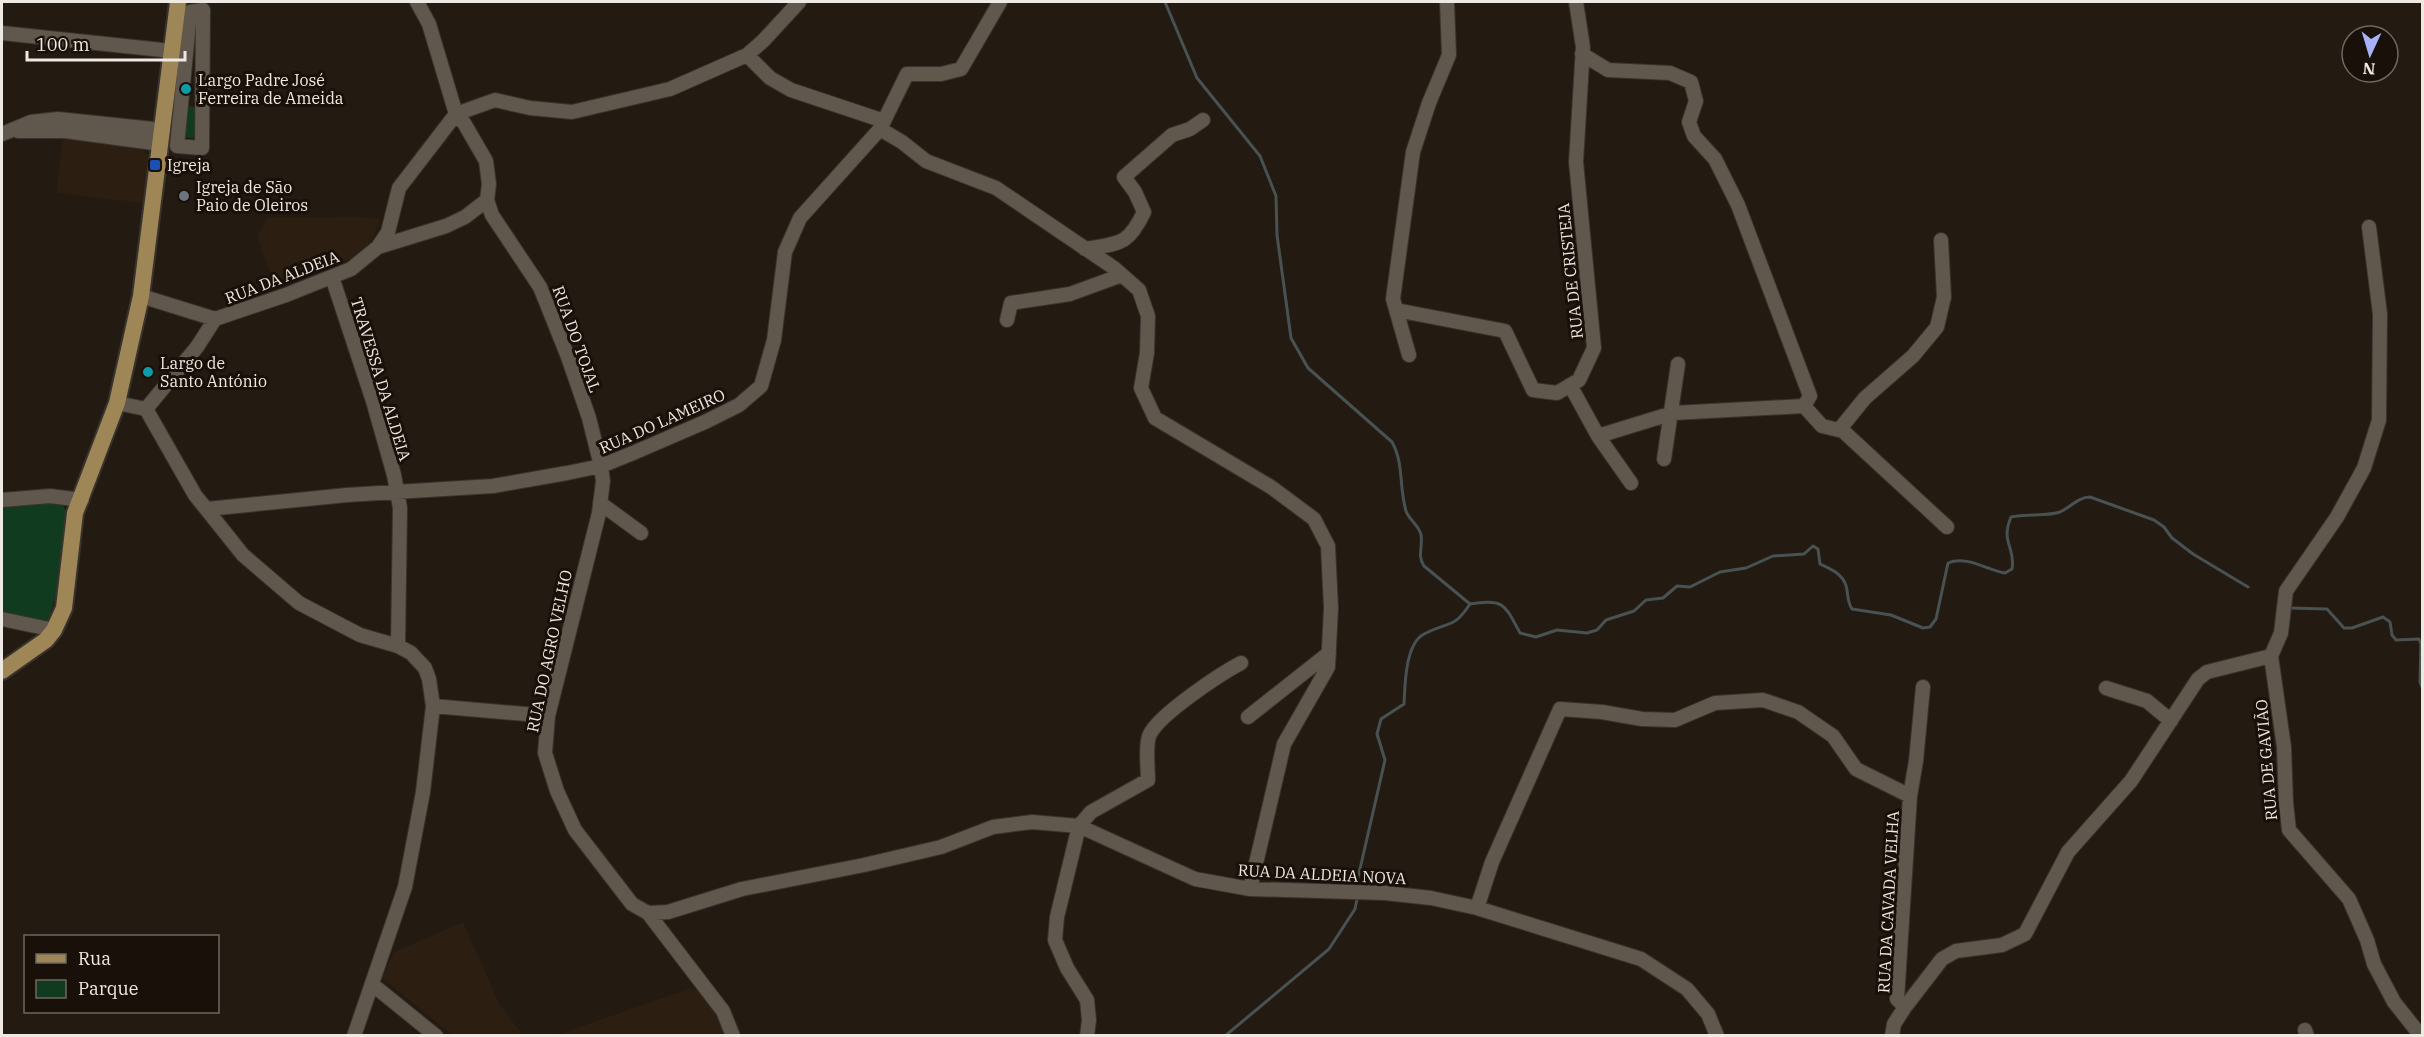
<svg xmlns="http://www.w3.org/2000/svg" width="2424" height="1037" viewBox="0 0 2424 1037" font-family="'IBM Plex Serif',serif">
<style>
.built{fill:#2c1f11}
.green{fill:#113b1f}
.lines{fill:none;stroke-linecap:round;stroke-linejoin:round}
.stream{stroke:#485252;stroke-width:3}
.minor-casing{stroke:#39332e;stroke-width:16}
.major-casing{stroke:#39332e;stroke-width:20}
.minor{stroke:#60574d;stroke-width:14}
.major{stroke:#9e8656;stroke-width:16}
.culture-dot{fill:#0f9aa8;stroke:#191109;stroke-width:2}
.transit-dot{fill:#1a4fb4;stroke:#191109;stroke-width:2}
.worship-dot{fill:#6b7280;stroke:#191109;stroke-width:2}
.labels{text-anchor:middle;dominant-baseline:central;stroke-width:6;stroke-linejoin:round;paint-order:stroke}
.poi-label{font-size:16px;fill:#efe9e3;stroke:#191109;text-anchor:start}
.street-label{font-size:16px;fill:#efe9e3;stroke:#191109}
</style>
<rect width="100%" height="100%" fill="#231a12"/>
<path class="built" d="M63 137 139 147 152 160 144 203 56 193Z
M355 217 380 219 375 235 365 249 350 259 317 274 313 270 274 284 257 236 268 218Z
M463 922 500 1005 523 1035H452L382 978 394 952Z
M691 988 692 991 698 989 717 1015 725 1035 554 1036Z"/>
<path class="green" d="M187 106 194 107 196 111V135L192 138 185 137 182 134Z
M53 503 62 504 66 511 63 569 47 625 2 616V507Z"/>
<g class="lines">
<path class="stream" d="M1165 2 1197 78 1260 156 1276 196 1277 235 1291 338 1308 368 1392 442C1404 463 1399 488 1406 511 1409 520 1419 525 1421 535 1423 547 1417 556 1424 566L1470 604
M1470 604C1504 598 1505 605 1520 633L1536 637 1557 630 1587 633 1597 630 1606 620 1634 611 1646 600 1663 598 1677 586 1690 587 1720 572 1746 568 1773 556 1804 554 1813 546 1818 549 1820 564C1833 570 1845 575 1847 590 1848 598 1848 603 1852 609L1891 615 1923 628 1930 627 1936 619 1948 563C1966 555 1987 570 2005 573L2012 569C2016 547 2000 543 2011 517 2025 514 2050 516 2060 512 2071 507 2078 497 2090 497L2154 520 2164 527 2172 538 2193 554 2248 587
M2290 608 2327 609 2344 628H2352L2383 617 2390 622 2392 635 2396 640 2419 639 2421 644 2420 682 2422 687
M1357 882 1385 760 1377 734 1381 719 1404 704C1405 685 1405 644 1424 634 1448 621 1453 630 1470 604
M1225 1036 1329 949 1355 909 1357 899"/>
<defs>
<path id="minor" d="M417 2 429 24 456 114 464 123 486 161 489 184 487 200 492 215 540 287 568 357 589 418 601 466 603 481 599 513 548 716 545 753 557 791 575 830 632 904 648 913 668 912 742 889 864 865 941 847 993 827 1032 822 1079 826 1195 879 1250 889 1385 893 1431 898 1477 908 1641 959 1687 989 1708 1014 1717 1036
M203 10 202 148 177 146 190 12Z
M2 33 181 52
M1582 54 1608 70 1670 73 1691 82 1696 101 1689 122 1694 136 1715 159 1738 205 1810 396 1804 406 1673 413 1598 436
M747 55 770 78 791 90 884 121
M880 129 902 142 926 161 996 188 1114 268 1139 290 1148 316 1147 353 1141 388 1155 418 1271 487 1314 519 1328 546 1331 608 1328 667 1284 744 1250 889
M18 131H65L161 144
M2 134 31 122 58 119 163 130
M378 247 388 232 399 188 456 114 495 100 530 108 572 112 670 89 747 55 763 41 799 2
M1085 249C1119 243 1128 246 1144 212L1135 192 1124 177 1172 135 1190 129 1203 120
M332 277 373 401 394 475 400 508 398 646 411 653 425 668 429 679 433 706 423 792 405 887 354 1036
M141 296 215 319
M1396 310 1505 331 1533 390 1557 393 1579 380 1594 348 1576 162 1583 47 1576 2
M215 319 286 295 351 269 378 247 446 226 465 217 487 200
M1007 320 1011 303 1070 294 1122 275
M1409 355 1393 299 1413 152 1429 103 1449 55 1447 2
M1570 385 1598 436 1631 483
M117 403 146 409
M1804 406 1822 426 1843 431 1947 527
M146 409 195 495 243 555 299 603 360 635 398 646
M146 409 197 347 215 319
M1839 430 1865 398 1913 356 1937 327 1944 297 1941 240
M1664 459 1678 364
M2 500 50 496 82 500
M600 503 641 533
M207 509 347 495 493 486 567 473 601 466 633 453 705 422 739 405 761 386 774 340 785 252 800 218 880 129 907 74H941L961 69 1000 2
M2 619 54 630
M2271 656 2281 633 2286 591 2337 517 2364 468 2379 420 2380 314 2369 227
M2271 656 2284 747 2286 803 2289 830 2349 899 2367 940 2374 964 2394 1002 2421 1036
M2106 688 2147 701 2171 721
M433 706 548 716
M1248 717 1329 653
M1477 908 1492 862 1560 709 1602 712 1642 719 1675 720 1715 703 1763 700 1798 712 1833 736 1856 769 1910 796
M648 913 723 1011 733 1036
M373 985 436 1036
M1905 1007 1897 999 1910 796 1916 761 1923 687
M2305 1030 2307 1036
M1087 1036 1089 1020 1087 1000 1067 968 1055 940 1057 917 1079 826 1091 812 1148 780C1148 769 1145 743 1150 734 1160 714 1220 674 1241 663
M1892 1036 1894 1024 1905 1007 1942 959 1956 951 2002 945 2025 934 2068 852 2131 781 2198 679 2207 672 2271 656"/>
<path id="major" d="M2 671 46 640 54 630 64 608 75 513 117 403 141 296 178 2"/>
</defs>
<use href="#minor" class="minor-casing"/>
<use href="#major" class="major-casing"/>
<use href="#minor" class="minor"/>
<use href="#major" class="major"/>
</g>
<g class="culture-dot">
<circle cx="186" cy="89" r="6"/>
<circle cx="148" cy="372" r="6"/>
</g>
<rect class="transit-dot" x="149" y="159" width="12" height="12" rx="3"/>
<circle class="worship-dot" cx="184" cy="196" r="6"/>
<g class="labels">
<g class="poi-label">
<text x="198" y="80">Largo Padre José<tspan x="198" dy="18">Ferreira de Ameida</tspan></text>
<text x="167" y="165">Igreja</text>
<text x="196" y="187">Igreja de São<tspan x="196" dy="18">Paio de Oleiros</tspan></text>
<text x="160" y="363">Largo de<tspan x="160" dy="18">Santo António</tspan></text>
</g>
<g class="street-label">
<text transform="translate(1570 271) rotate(-96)">RUA DE CRISTEJA</text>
<text transform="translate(282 277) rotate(-21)">RUA DA ALDEIA</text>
<text transform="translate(577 339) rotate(70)">RUA DO TOJAL</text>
<text transform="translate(381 379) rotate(73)">TRAVESSA DA ALDEIA</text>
<text transform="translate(662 421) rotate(-24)">RUA DO LAMEIRO</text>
<text transform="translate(549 651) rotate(-78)">RUA DO AGRO VELHO</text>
<text transform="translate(2266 760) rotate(-95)">RUA DE GAVIÃO</text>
<text transform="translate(1322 874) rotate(3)">RUA DA ALDEIA NOVA</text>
<text transform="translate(1888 902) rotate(-87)">RUA DA CAVADA VELHA</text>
</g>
</g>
<rect width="2424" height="1037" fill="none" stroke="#efe9e3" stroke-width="6"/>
<rect x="24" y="935" width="195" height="78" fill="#191109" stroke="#6f6760" stroke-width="1.5"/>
<rect x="36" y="954" width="30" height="9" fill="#9e8656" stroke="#6f6760" stroke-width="1.5"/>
<text x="78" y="965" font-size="18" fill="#efe9e3">Rua</text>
<rect x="36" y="980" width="30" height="18" fill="#113b1f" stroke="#6f6760" stroke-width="1.5"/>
<text x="78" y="995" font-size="18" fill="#efe9e3">Parque</text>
<g transform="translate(2370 54) rotate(184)"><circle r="28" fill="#191109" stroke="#6f6760" stroke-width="1.5"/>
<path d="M0-4.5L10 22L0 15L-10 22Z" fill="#a7b1fc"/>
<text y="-9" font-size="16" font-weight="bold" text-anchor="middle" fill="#efe9e3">N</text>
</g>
<path d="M27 51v9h158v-9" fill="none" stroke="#efe9e3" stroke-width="3"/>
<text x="36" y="51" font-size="18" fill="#efe9e3" stroke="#191109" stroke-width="4.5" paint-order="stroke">100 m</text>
</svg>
